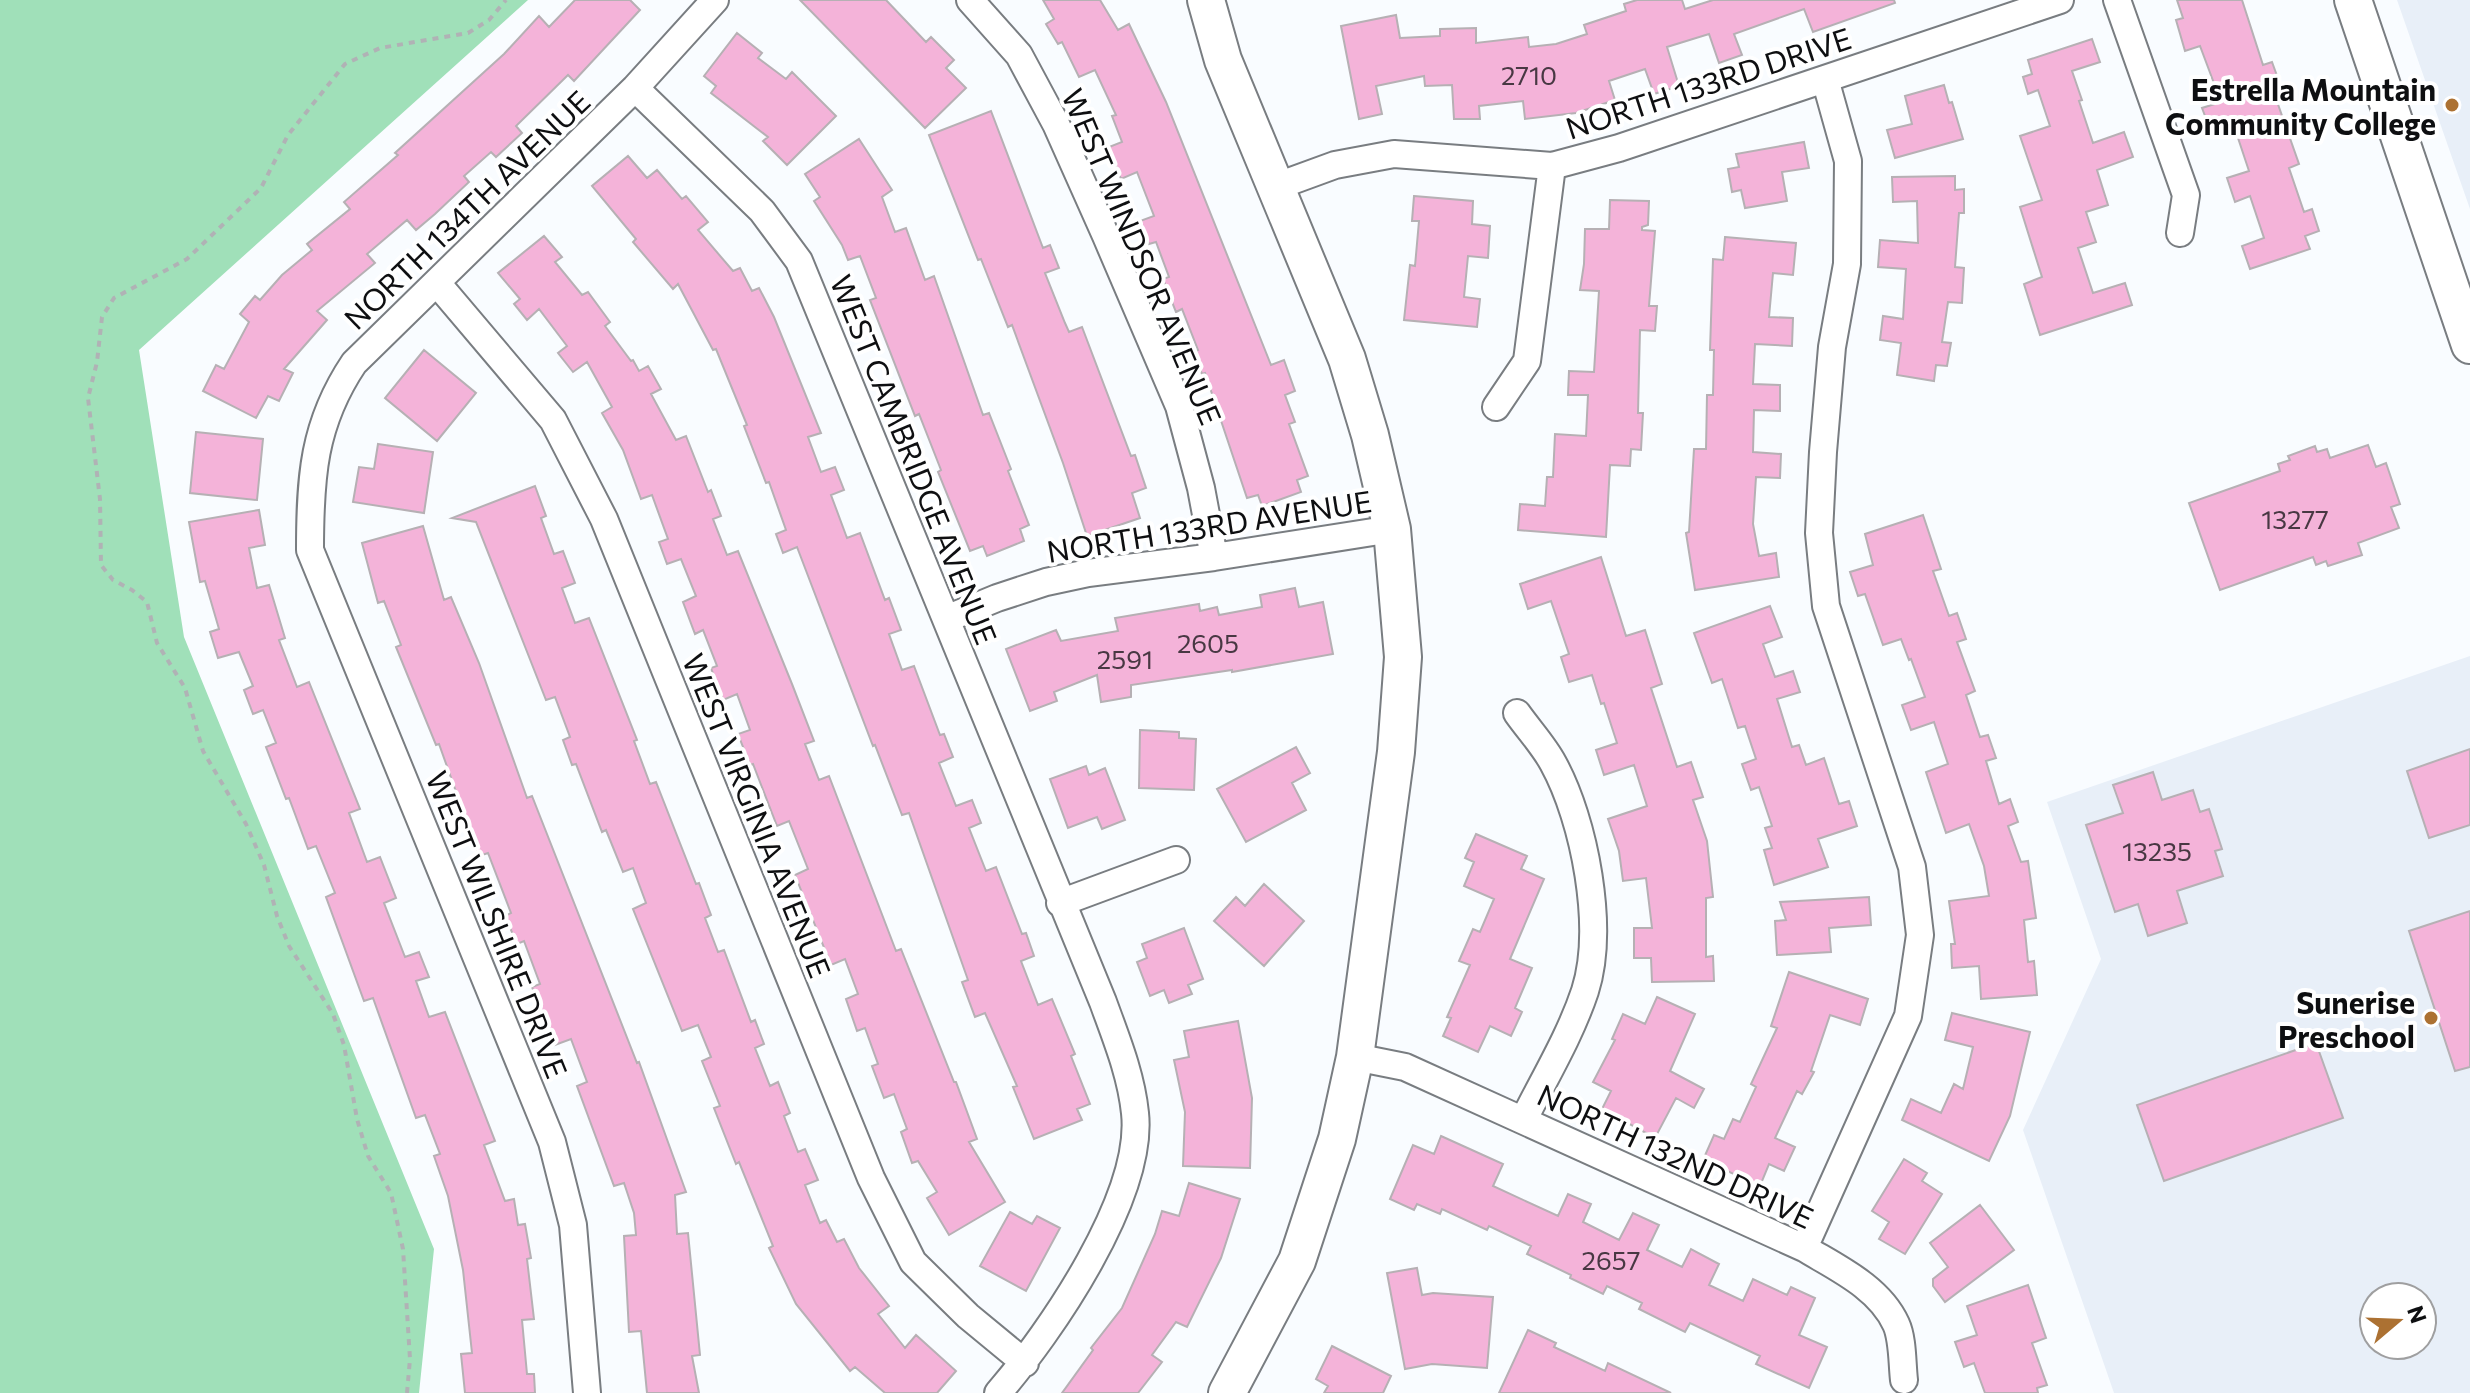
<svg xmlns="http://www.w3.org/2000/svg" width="2470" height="1393" viewBox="0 0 2470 1393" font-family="Commissioner,sans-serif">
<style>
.built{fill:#e8eff8;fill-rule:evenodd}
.green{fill:#a0e0b9}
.building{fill:#f4b3d9;stroke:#b6b0b4;stroke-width:2}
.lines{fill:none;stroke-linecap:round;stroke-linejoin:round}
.street-casing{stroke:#797d81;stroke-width:30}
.secondary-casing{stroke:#797d81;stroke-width:40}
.path{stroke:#b0b2b5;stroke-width:4;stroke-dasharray:6 6;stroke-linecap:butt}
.street{stroke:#fff;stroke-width:26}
.secondary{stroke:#fff;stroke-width:36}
.poi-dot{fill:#ac7132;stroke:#fff;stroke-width:3}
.labels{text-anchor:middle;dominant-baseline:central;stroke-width:8;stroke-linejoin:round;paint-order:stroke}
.number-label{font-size:26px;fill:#483843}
.street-label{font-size:30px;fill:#0e0f11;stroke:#fff}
.poi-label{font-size:30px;font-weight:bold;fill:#0e0f11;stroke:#fff;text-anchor:end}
</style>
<rect width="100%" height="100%" fill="#f9fcff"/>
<path class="built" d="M2397 0H2470V209Z
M2470 656V1393H2114L2023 1130 2101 959 2047 802ZM2374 1297H2422V1345H2374Z"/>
<path class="green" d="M0 0H528L139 350 184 637 434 1249 419 1393H0Z"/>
<path class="building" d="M575 0H630L640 10 574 81 568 75 516 126 522 133 496 157 491 152 464 176 469 182 435 214 416 230 407 220 367 254 375 263 317 311 327 320 284 369 293 373 279 401 268 396 256 418 203 391 216 365 224 369 249 322 240 314 255 296 260 300 282 275 312 250 307 244 350 209 344 202 398 155 395 153 504 54 539 16 549 27Z
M800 0H886L926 42 931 37 954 60 946 68 966 88 925 128Z
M1043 0H1100L1118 30 1129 24 1166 102 1271 365 1284 360 1295 391 1285 395 1295 422 1289 424 1308 476 1297 480 1301 492 1262 506 1258 495 1247 498 1205 373 1202 374 1194 352 1198 350 1182 309 1176 312 1163 279 1169 277 1156 242 1149 244 1140 221 1154 216 1137 172 1121 179 1109 147 1122 142 1112 116 1116 115 1095 70 1079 77 1062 42 1058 44 1046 24 1054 19Z
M1637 0H1682L1685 9 1713 0H1894L1895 3 1813 32 1804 9 1734 34 1742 55 1719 63 1709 34 1667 47 1679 86 1654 94 1645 69 1609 81 1615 100 1576 113 1525 119 1523 101 1479 106 1480 119H1454L1452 85 1425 86 1424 76 1376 86 1382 114 1359 119 1341 26 1396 15 1400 38 1440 36V29L1476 28V43L1528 37 1529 47 1556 44 1587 34 1584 25 1626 11 1624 4Z
M2177 0H2242L2263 65 2272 62 2281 87 2273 90 2299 164 2289 168 2304 212 2312 209 2319 231 2305 236 2310 249 2250 269 2242 246 2264 238 2250 196 2235 202 2227 178 2249 171 2235 129 2213 137 2202 108 2221 102 2200 46 2185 51 2176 20 2183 18Z
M737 33 762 53 758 58 786 79 792 72 836 116 787 165 763 141 768 137 711 93 716 86 704 76Z
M2092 39 2100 62 2072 71 2082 100 2079 101 2093 143 2124 132 2133 157 2097 170 2108 205 2086 212 2096 242 2078 248 2093 293 2125 283 2132 305 2040 335 2024 284 2042 277 2020 207 2042 200 2020 136 2050 126 2038 90 2028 94 2023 77 2032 74 2028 60Z
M1944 85 1949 103 1952 102 1963 139 1895 158 1887 130 1912 124 1905 96Z
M991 111 1043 248 1050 245 1059 268 1045 273 1065 323 1069 332 1082 327 1131 456 1135 455 1146 488 1132 493 1140 518 1087 536 1063 463 1012 325 1008 327 981 259 978 260 929 135Z
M859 139 892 190 882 197 895 232 906 228 925 280 934 276 983 415 989 413 1011 469 1008 471 1029 525 1020 529 1024 541 987 556 983 546 970 551 938 472 941 470 919 414 915 416 870 300 876 298 860 256 848 260 842 245 814 201 820 197 805 174Z
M1804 142 1809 168 1782 172 1787 201 1745 208 1741 190 1732 192 1728 169 1739 167 1736 154Z
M628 156 647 178 657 170 682 199 686 196 708 222 698 230 733 271 740 268 752 291 759 288 774 317 821 433 808 437 821 472 835 467 844 490 831 495 847 538 860 533 885 600 889 598 901 630 889 634 902 670 914 666 940 735 944 734 953 757 939 763 956 806 972 800 981 823 969 828 986 871 996 867 1022 934 1026 933 1034 956 1021 961 1038 1005 1052 999 1075 1054 1071 1056 1090 1104 1077 1109 1082 1120 1034 1139 1013 1087 1017 1086 985 1013 975 1017 962 982 968 980 909 813 902 815 875 745 873 746 797 547 783 553 776 534 786 530 769 482 766 483 744 426 747 425 716 349 713 350 678 284 673 289 633 242 636 239 592 186Z
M1955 176V190L1964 189V213H1959L1955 267 1964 268 1962 303 1948 302 1942 342 1951 343 1947 366 1936 365 1934 381 1897 375 1901 343 1880 340 1883 316 1903 319 1906 269 1878 267 1880 240 1918 243 1917 201 1893 202 1892 177Z
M1414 196 1473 201 1472 224 1490 226 1488 258 1468 256 1464 297 1480 299 1477 327 1404 320 1410 265 1415 266 1419 221H1412Z
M1610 200 1649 201 1648 225 1642 227V230L1655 231 1649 306H1657L1655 331 1640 330 1638 413H1643L1641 450 1631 449 1630 466 1610 465 1606 537 1518 530 1520 504 1545 506 1547 477H1553L1555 434 1586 436 1588 395H1568L1569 371 1594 372 1599 291 1580 290 1584 264 1585 229H1609Z
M544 236 562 257 555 262 582 295 588 292 610 322 605 326 631 361 633 360 639 371 648 366 661 389 651 394 676 440 686 436 708 492 711 490 721 516 713 519 727 555 738 551 792 684 814 741 805 744 819 780 829 776 896 951 901 949 954 1082H956L977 1139 969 1142 1005 1202 949 1235 927 1198 937 1192 918 1161 912 1163 901 1132 907 1129 894 1094 884 1098 872 1066 878 1064 865 1028 857 1031 846 999 858 994 845 959 831 965 795 875 808 869 789 821 777 826 753 764 750 765 738 734 750 730 737 694 723 700 711 668 717 666 703 630 695 634 683 602 696 596 681 559 667 564 659 542 668 539 652 495 641 499 623 450 602 413 612 407 587 362 573 372 558 353 567 346 539 309 527 320 514 304 520 299 498 273Z
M1725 237 1796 243 1793 275 1773 273 1769 317 1793 318 1792 346 1755 344 1753 384 1780 385V411L1754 410 1753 452 1781 454 1780 478 1756 477 1753 524 1759 556 1776 553 1779 577 1695 590 1686 533 1689 532 1694 449H1706L1707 395H1713L1714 350H1710L1713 259 1723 260Z
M424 350 476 393 437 441 385 398Z
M196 432 263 439 257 500 190 493Z
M378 444 433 452 424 513 353 502 359 467 374 469Z
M2368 445 2376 467 2386 463 2400 504 2391 507 2399 528 2358 543 2362 555 2328 566 2326 561 2316 565 2313 557 2220 590 2189 503 2280 471 2278 464 2290 460 2288 456 2315 446 2317 452 2327 449 2330 458Z
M535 486 546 516 541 518 554 554 563 551 575 583 562 588 575 623 589 618 637 740 634 741 650 784 656 782 696 884 699 883 711 915 705 918 718 952 724 950 751 1022 755 1020 764 1044 755 1048 770 1086 778 1082 790 1113 784 1116 798 1152 805 1149 818 1180 805 1185 820 1223 826 1220 837 1242 844 1239 859 1268 889 1306 878 1314 905 1348 916 1335 956 1371 937 1393H885L855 1367 850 1371 796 1304 769 1248 773 1246 739 1162 736 1164 714 1108 720 1106 702 1061 711 1057 698 1025 682 1031 633 909 646 903 633 868 623 872 606 830 602 832 576 764 572 765 563 740 570 737 555 697 546 700 476 522 452 518Z
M259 510 265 545 249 548 257 588 269 585 285 638 279 640 297 687 309 682 360 809 349 813 367 862 380 857 396 898 384 903 405 957 419 952 429 977 416 981 429 1017 445 1012 495 1141 484 1145 505 1201 514 1199 518 1225 525 1224 531 1258 527 1259 534 1319 522 1320 527 1374H534L535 1393H465L461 1354 472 1353 463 1270 448 1196 434 1156 440 1154 425 1115 416 1118 373 998 364 1001 326 897 335 893 316 846 308 849 289 798 286 799 266 747 276 743 263 710 253 714 244 690 253 686 239 652 218 658 210 632 219 629 205 581 200 582 189 522Z
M1923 515 1941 569 1933 571 1949 616 1957 613 1966 639 1957 642 1975 691 1966 695 1980 737 1988 735 1996 758 1986 761 1999 804 2010 799 2018 822 2008 826 2021 862 2028 861 2036 918 2024 920 2028 962 2034 961 2037 995 1981 999 1979 966 1952 968 1951 944H1955L1949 901 1989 896 1984 866 1969 824 1946 833 1926 772 1948 764 1934 722 1911 730 1902 705 1925 697 1911 659 1909 660 1901 639 1883 645 1865 594 1858 596 1850 572 1873 565 1865 534Z
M423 526 444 600 451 597 479 663 527 798 532 796 637 1063 639 1062 686 1192 675 1195 677 1234 688 1233 700 1355 692 1356 699 1393H647L641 1331 629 1332 624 1236 636 1235 634 1213 624 1183 614 1186 577 1086 587 1082 571 1039 555 1045 532 987 540 984 524 941 517 944 505 916 511 913 488 853 479 856 439 744 436 745 396 647 401 645 384 601 378 603 362 543Z
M1601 557 1626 636 1645 630 1662 684 1651 688 1677 767 1691 762 1703 797 1693 800 1707 841 1713 897 1706 898V957L1713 956 1714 981 1652 982 1651 958H1634V928H1652L1646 878 1623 881 1619 851 1608 819 1647 806 1634 765 1604 775 1596 750 1617 743 1604 703 1601 704 1592 675 1569 682 1561 657 1569 654 1551 601 1528 609 1520 584Z
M1295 588 1299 607 1323 602 1333 654 1232 672V670L1131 685V697L1101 702 1097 675 1054 692 1057 701 1030 711 1006 649 1056 630 1061 641 1118 631 1115 618 1199 604 1200 611 1217 607 1219 615 1262 607 1260 595Z
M1770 606 1782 637 1763 644 1775 677 1793 671 1800 692 1777 699 1792 747 1799 745 1806 765 1824 758 1839 804 1849 801 1857 826 1818 839 1828 867 1774 885 1764 850 1772 848 1765 828 1772 826 1759 787 1751 790 1742 764 1756 759 1745 726 1738 728 1722 679 1712 683 1694 633Z
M1140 730 1179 732V738L1196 739 1194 790 1139 788Z
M1296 747 1310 773 1292 783 1306 810 1246 842 1217 789Z
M2470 749V825L2429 838 2407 771Z
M1086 766 1089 775 1105 768 1125 820 1102 829 1097 817 1068 828 1050 779Z
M2153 772 2162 800 2193 790 2200 812 2209 809 2222 849 2215 851 2223 876 2177 891 2187 923 2148 936 2138 904 2115 912 2086 825 2123 813 2113 785Z
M1476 834 1527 856 1521 869 1544 879 1510 959 1532 968 1515 1008 1522 1012 1511 1036 1490 1026 1478 1052 1443 1036 1451 1018 1447 1017 1470 965 1459 961 1473 929 1480 932 1494 899 1464 886 1474 862 1465 858Z
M1264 884 1304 921 1264 966 1214 921 1236 897 1245 906Z
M1869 897 1871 925 1829 928 1831 952 1777 955 1775 921 1786 920 1780 902Z
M2470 911V1067L2455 1071 2409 931Z
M1184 928 1203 979 1188 985 1192 994 1169 1003 1164 990 1150 996 1137 962 1147 958 1142 944Z
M1789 972 1868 999 1860 1025 1830 1015 1811 1071 1814 1072 1802 1094 1797 1091 1775 1138 1795 1147 1784 1171 1769 1164 1760 1186 1703 1160 1714 1135 1724 1139 1733 1119 1740 1122 1756 1087 1751 1084 1777 1028 1771 1026Z
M1657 997 1695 1014 1670 1071 1704 1089 1694 1108 1676 1098 1655 1138 1602 1109 1611 1091 1593 1082 1615 1040 1612 1039 1623 1014 1645 1024Z
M1952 1013 2030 1032 2010 1116 1989 1161 1902 1120 1911 1099 1941 1113 1954 1084 1963 1089 1973 1047 1945 1040Z
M1238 1021 1252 1098 1250 1168 1183 1166 1185 1112 1174 1060 1189 1057 1184 1031Z
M2316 1043 2343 1118 2164 1181 2137 1105Z
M1441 1136 1503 1164 1493 1186 1558 1216 1568 1194 1591 1204 1583 1222 1619 1240 1633 1213 1659 1225 1647 1250 1682 1267 1691 1249 1719 1264 1709 1285 1743 1301 1753 1279 1787 1295 1791 1287 1815 1298 1799 1335 1827 1347 1809 1388 1756 1364 1760 1356 1690 1323 1685 1332 1639 1309 1642 1303 1607 1286 1603 1294 1570 1278 1571 1275 1527 1254 1531 1246 1489 1226 1487 1230 1442 1209 1440 1214 1417 1204 1414 1210 1390 1199 1413 1145 1434 1154Z
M1904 1159 1927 1173 1922 1181 1942 1194 1905 1254 1879 1239 1889 1222 1872 1211Z
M1189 1183 1240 1199 1221 1258 1187 1327 1176 1322 1152 1355 1162 1362 1138 1393H1062L1093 1350 1091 1348 1122 1308 1155 1234 1162 1211 1179 1216Z
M1980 1205 2014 1250 1945 1302 1933 1286V1279L1948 1267 1930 1243Z
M1010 1212 1032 1224 1037 1216 1060 1228 1026 1291 980 1266Z
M1417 1268 1422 1295 1433 1293 1493 1297 1487 1368 1432 1364 1405 1369 1387 1273Z
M2028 1285 2046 1338 2032 1343 2047 1385 2037 1388 2038 1393H1985L1974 1363 1964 1367 1955 1342 1977 1335 1967 1306Z
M1528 1330 1556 1343 1554 1347 1605 1371 1608 1363 1671 1393H1499Z
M1332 1346 1391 1376 1383 1393H1324L1328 1386 1316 1379Z"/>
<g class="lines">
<defs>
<path id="street" d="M970 0 1019 55 1056 124 1106 236 1179 406 1201 488 1214 557
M2117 0 2186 195 2180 233
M635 88 762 211 799 261 1103 1002C1116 1038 1131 1074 1135 1113 1144 1196 1051 1332 998 1393
M1275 187 1335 165 1394 154 1552 166 1619 148 2060 0
M437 283 553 420 604 519 871 1178 913 1262 968 1316 1025 1363
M1496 407 1527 361 1552 166
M946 619 997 598 1046 582 1088 573 1214 557 1392 529
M1517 713C1529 730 1544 746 1553 763 1585 821 1605 928 1585 991 1570 1036 1545 1077 1524 1119
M1060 903 1176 860
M1355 1057 1405 1067 1804 1248C1837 1268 1879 1287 1896 1324 1903 1339 1902 1363 1904 1380
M1804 1248 1908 1016 1920 935 1912 867 1826 606 1819 533 1823 452 1832 347 1847 264 1848 161 1825 79
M587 1393 573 1225 552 1142 310 550C310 478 313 424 354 363L635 88 715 0"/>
<path id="secondary" d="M1206 0 1223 60 1347 359 1370 435 1392 529 1403 657 1396 752 1355 1057 1337 1139 1297 1261 1227 1393
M2353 0 2470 345"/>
</defs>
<use href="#street" class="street-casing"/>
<use href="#secondary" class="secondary-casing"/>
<path class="path" d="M407 1393 410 1359 403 1249 391 1193 368 1156 357 1119 344 1045 333 1014 289 946 277 916 264 865 246 824 203 751 185 688 157 643 147 602 132 590 113 580 101 565 100 499 88 398 97 362 102 317 114 298 187 259 261 188 288 135 345 64 380 48 468 33 489 20 506 0"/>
<use href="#street" class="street"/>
<use href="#secondary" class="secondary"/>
</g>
<g class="poi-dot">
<circle cx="2452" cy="105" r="8"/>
<circle cx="2431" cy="1018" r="8"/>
</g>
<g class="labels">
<g class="number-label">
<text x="1529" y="74">2710</text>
<text x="2295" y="518">13277</text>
<text x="1208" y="642">2605</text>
<text x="1125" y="658">2591</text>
<text x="2157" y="850">13235</text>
<text x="1611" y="1259">2657</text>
</g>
<g class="street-label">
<text transform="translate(1708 82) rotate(-18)">NORTH 133RD DRIVE</text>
<text transform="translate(466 209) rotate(-44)">NORTH 134TH AVENUE</text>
<text transform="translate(1143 256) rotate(67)">WEST WINDSOR AVENUE</text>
<text transform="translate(915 459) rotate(68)">WEST CAMBRIDGE AVENUE</text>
<text transform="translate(1209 525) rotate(-9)">NORTH 133RD AVENUE</text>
<text transform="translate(758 815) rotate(68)">WEST VIRGINIA AVENUE</text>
<text transform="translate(498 924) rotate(68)">WEST WILSHIRE DRIVE</text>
<text transform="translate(1676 1155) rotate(25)">NORTH 132ND DRIVE</text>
</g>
<g class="poi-label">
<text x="2436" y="88">Estrella Mountain<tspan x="2436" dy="34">Community College</tspan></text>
<text x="2415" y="1001">Sunerise<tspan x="2415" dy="34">Preschool</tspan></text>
</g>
</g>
<g transform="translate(2398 1321) rotate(71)"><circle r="38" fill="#ffffff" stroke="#9f9fa0" stroke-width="2"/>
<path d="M0-6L14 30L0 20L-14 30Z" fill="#ac7132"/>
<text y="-12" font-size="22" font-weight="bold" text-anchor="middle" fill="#0e0f11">N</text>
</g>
</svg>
